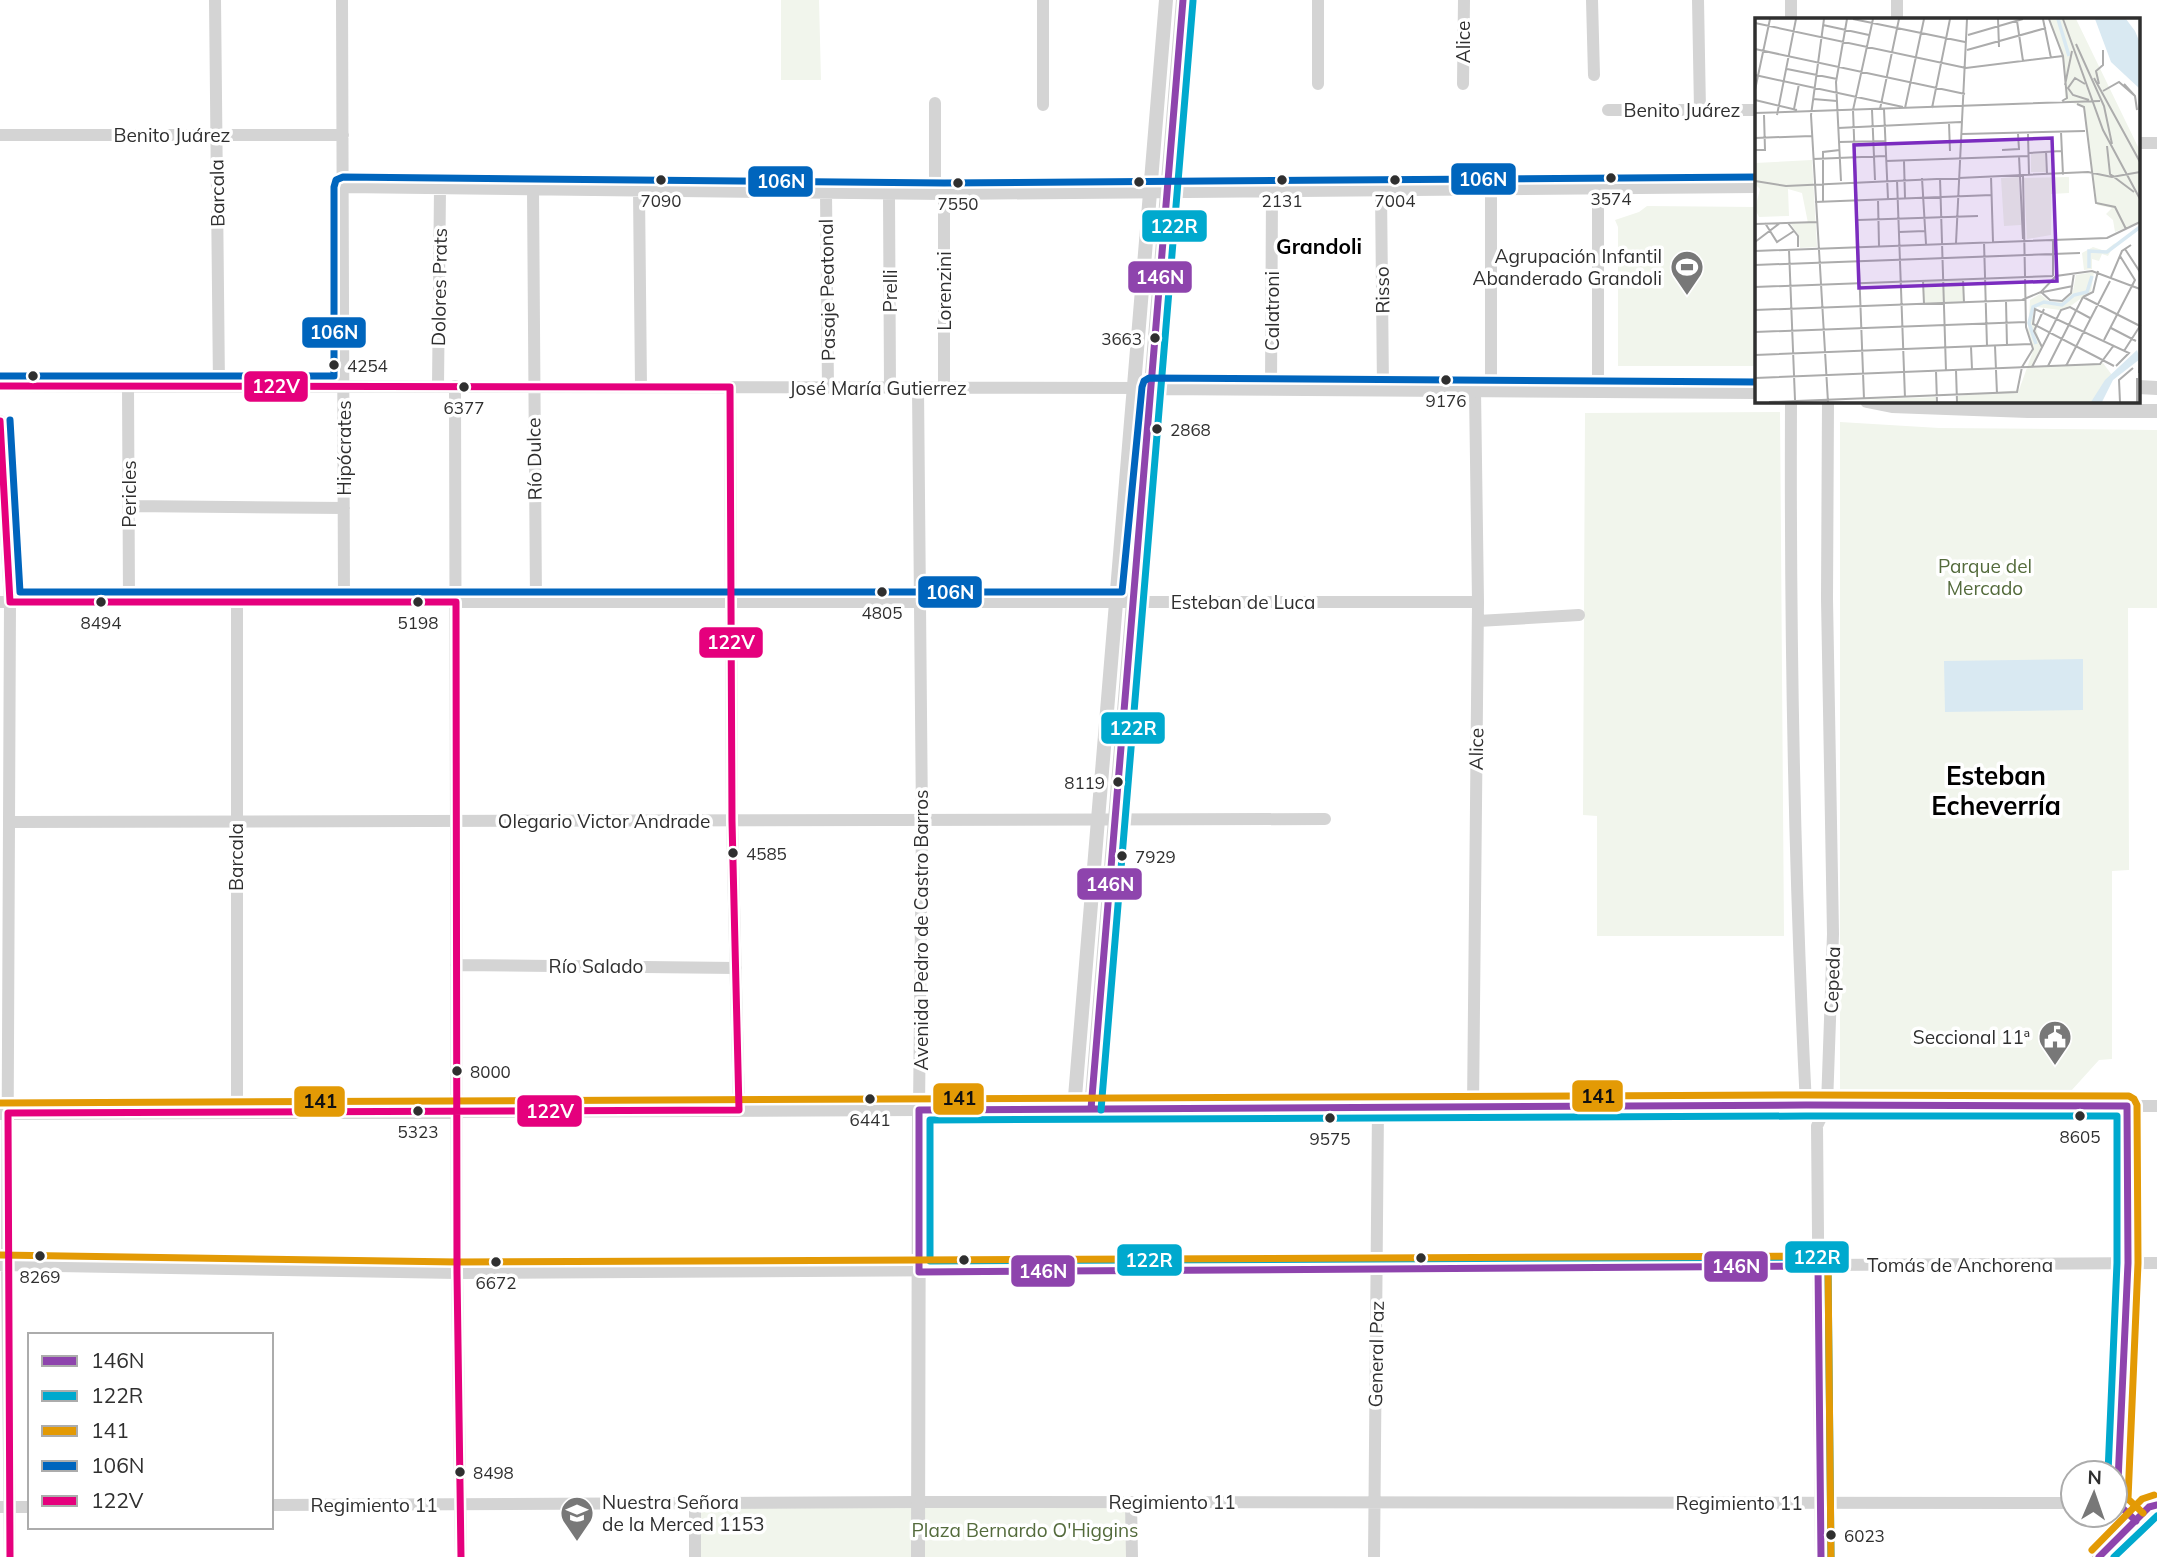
<svg xmlns="http://www.w3.org/2000/svg" width="2157" height="1557" viewBox="0 0 2157 1557" font-family="Mulish,sans-serif">
<style>
.green{fill:#f1f5ec}
.water{fill:#d9e9f2}
.lines{fill:none;stroke-linecap:round;stroke-linejoin:round}
.minor{stroke:#d4d4d4;stroke-width:12}
.tertiary{stroke:#d4d4d4;stroke-width:14}
.bus-1-casing{stroke:#fff;stroke-width:12}
.bus-2-casing{stroke:#fff;stroke-width:12}
.bus-3-casing{stroke:#fff;stroke-width:12}
.bus-4-casing{stroke:#fff;stroke-width:12}
.bus-5-casing{stroke:#fff;stroke-width:12}
.bus-1{stroke:#8e44ad;stroke-width:7}
.bus-2{stroke:#00a9ce;stroke-width:7}
.bus-3{stroke:#e39a05;stroke-width:7}
.bus-4{stroke:#0065bd;stroke-width:7}
.bus-5{stroke:#e5007d;stroke-width:7}
.bus-dot{fill:#2f2f2f;stroke:#fff;stroke-width:2.5}
.labels{text-anchor:middle;dominant-baseline:central;stroke-width:7;stroke-linejoin:round;paint-order:stroke}
.bus-label{font-size:17px;fill:#2f2f2f;stroke:#fff}
.street-label{font-size:19px;fill:#2f2f2f;stroke:#fff}
.poi-label{font-size:19px;fill:#2f2f2f;stroke:#fff;text-anchor:end}
.park-label{font-size:19px;fill:#546b3c;stroke:#fff}
.neighbourhood-label{font-size:21px;font-weight:bold;fill:#000;stroke:#fff}
.district-label{font-size:26px;font-weight:bold;fill:#000;stroke:#fff}
.inset-river{fill:none;stroke:#d9e9f2;stroke-width:3.5}
.inset-road{fill:none;stroke:#acacac;stroke-width:2}
.view{fill:#7b2cbf;fill-opacity:0.15;stroke:#7b2cbf;stroke-width:3.5}
.inset-edge{fill:none;stroke:#2f2f2f;stroke-width:3.5}
.line-badge{stroke:#fff;stroke-width:2.5}
.badge-label{font-size:19px;text-anchor:middle;font-weight:bold;fill:#fff}
.pale-badge-label{font-size:19px;text-anchor:middle;font-weight:bold;fill:#111}
</style>
<rect width="100%" height="100%" fill="#fff"/>
<path class="green" d="M781 0H819L821 80H781Z
M1647 206 1756 207V366H1618V227L1615 220 1639 212Z
M1780 412 1784 936H1597V816L1583 815 1585 413Z
M1840 422 1939 428 2157 430V608H2128L2129 870 2112 871V1059L2099 1060 2071 1091 1840 1093Z
M1131 1502 1132 1557H695V1503Z"/>
<path class="water" d="M2083 659V710L1945 712 1944 661Z"/>
<g class="lines">
<path class="minor" d="M215 0 219 386
M342 0 344 602
M1043 0V105
M1592 0 1594 75
M1698 0 1700 110
M1791 0V19
M1897 19V0
M1318 84V0
M1463 84 1464 0
M1608 110H1756
M0 135H343
M2138 143H2157
M344 187 944 194 1756 187
M533 190 536 602
M1381 190 1383 390
M639 191 641 387
M826 193 828 388
M889 193 890 388
M935 194V103
M944 194V388
M128 385 129 602
M0 386 1152 388
M455 386 457 1273 461 1557
M438 387 440 188
M730 387 732 821 739 1110
M1271 389 1272 191
M1491 391V189
M1598 391V188
M1791 401C1790 636 1794 870 1806 1105
M0 421 10 602 7 1265 10 1557
M129 506 344 508
M0 602H1478
M237 602V1112
M1478 621 1579 615
M10 822 1325 819
M456 965 736 968
M2127 1106 2128 1263 2117 1503 2136 1521
M1473 1108 1478 602 1475 390
M1091 1109 1806 1105 2157 1106
M0 1114 919 1110 922 821 918 388
M0 1265 457 1273 2157 1263
M1131 1502 1132 1557
M695 1503V1557
M271 1505 918 1502 2073 1503
M0 1507H30
M1374 1557 1378 1108
M1821 1557 1817 1126 1827 1105 1833 934 1827 599 1828 401"/>
<path class="tertiary" d="M2138 387 2157 388
M1152 388 1756 392
M1867 401 1892 406 2028 411H2157
M1074 1109 1166 0
M918 1557 919 1110 1091 1109 1183 0
M2099 1557 2149 1507 2157 1505"/>
<defs>
<path id="bus-1" d="M1091 1109 1183 0
M1821 1557 1818 1266 919 1272V1110L1806 1105 2127 1106 2128 1263 2117 1503 2136 1521
M2099 1557 2149 1507 2157 1505"/>
<path id="bus-2" d="M1101 1110 1193 1
M1831 1557 1828 1266 1823 1257 930 1261V1120L1806 1116H2117V1263L2108 1473
M2114 1557 2157 1516"/>
<path id="bus-3" d="M0 1103 1806 1095 2129 1096 2134 1099 2137 1105 2138 1263 2128 1499 2143 1513
M0 1255 457 1262 1820 1256 1826 1259 1828 1266 1831 1557
M2092 1550 2142 1499 2154 1495"/>
<path id="bus-4" d="M0 376H334V187L336 180 343 177 944 183 1756 177
M10 420 20 592H1122L1142 387 1144 381 1149 378 1756 382"/>
<path id="bus-5" d="M0 386 730 387 732 821 739 1110 8 1113 10 1557
M0 421 10 602H456L457 1273 461 1557"/>
</defs>
<use href="#bus-1" class="bus-1-casing"/>
<use href="#bus-2" class="bus-2-casing"/>
<use href="#bus-3" class="bus-3-casing"/>
<use href="#bus-4" class="bus-4-casing"/>
<use href="#bus-5" class="bus-5-casing"/>
<use href="#bus-1" class="bus-1"/>
<use href="#bus-2" class="bus-2"/>
<use href="#bus-3" class="bus-3"/>
<use href="#bus-4" class="bus-4"/>
<use href="#bus-5" class="bus-5"/>
</g>
<defs>
<symbol id="stadium-pin" viewBox="-11 -11 22 30"><path d="M0 17L-7.5 6A9.5 9.5 0 1 1 7.5 6Z" fill="#787878" stroke="#fff"/><path d="M0-5a6.5 5 0 1 0 0 10a6.5 5 0 1 0 0-10ZM-3.5-1.8h7v3.6h-7Z" fill="#fff"/></symbol>
<symbol id="civic-pin" viewBox="-11 -11 22 30"><path d="M0 17L-7.5 6A9.5 9.5 0 1 1 7.5 6Z" fill="#787878" stroke="#fff"/><path d="M-.6-6.5H3V-4.5H.6V-3L4-1V1h2V6H-6V1h2V-1L-.6-3ZM-1.2 2.5V6h2.4V2.5Z" fill="#fff"/></symbol>
<symbol id="university-pin" viewBox="-11 -11 22 30"><path d="M0 17L-7.5 6A9.5 9.5 0 1 1 7.5 6Z" fill="#787878" stroke="#fff"/><path d="M0-5L7-2L0 1L-7-2ZM-4 1L0 2.5L4 1V4Q0 6-4 4Z" fill="#fff"/></symbol>
</defs>
<g fill-rule="evenodd">
<use href="#stadium-pin" x="1668" y="248" width="38" height="52"/>
<use href="#civic-pin" x="2036" y="1018" width="38" height="52"/>
<use href="#university-pin" x="558" y="1494" width="38" height="52"/>
</g>
<g class="bus-dot">
<circle cx="1611" cy="178" r="6"/>
<circle cx="661" cy="180" r="6"/>
<circle cx="1282" cy="180" r="6"/>
<circle cx="1395" cy="180" r="6"/>
<circle cx="1139" cy="182" r="6"/>
<circle cx="958" cy="183" r="6"/>
<circle cx="1155" cy="338" r="6"/>
<circle cx="334" cy="365" r="6"/>
<circle cx="33" cy="376" r="6"/>
<circle cx="1446" cy="380" r="6"/>
<circle cx="464" cy="387" r="6"/>
<circle cx="1157" cy="429" r="6"/>
<circle cx="882" cy="592" r="6"/>
<circle cx="101" cy="602" r="6"/>
<circle cx="418" cy="602" r="6"/>
<circle cx="1118" cy="782" r="6"/>
<circle cx="733" cy="853" r="6"/>
<circle cx="1122" cy="856" r="6"/>
<circle cx="457" cy="1071" r="6"/>
<circle cx="870" cy="1099" r="6"/>
<circle cx="418" cy="1111" r="6"/>
<circle cx="2080" cy="1116" r="6"/>
<circle cx="1330" cy="1118" r="6"/>
<circle cx="40" cy="1256" r="6"/>
<circle cx="1421" cy="1258" r="6"/>
<circle cx="964" cy="1260" r="6"/>
<circle cx="496" cy="1262" r="6"/>
<circle cx="460" cy="1472" r="6"/>
<circle cx="1831" cy="1535" r="6"/>
</g>
<g class="labels">
<g class="bus-label">
<text x="1611" y="198">3574</text>
<text x="661" y="200">7090</text>
<text x="1282" y="200">2131</text>
<text x="1395" y="200">7004</text>
<text x="958" y="203">7550</text>
<text x="1142" y="338" text-anchor="end">3663</text>
<text x="347" y="365" text-anchor="start">4254</text>
<text x="1446" y="400">9176</text>
<text x="464" y="407">6377</text>
<text x="1170" y="429" text-anchor="start">2868</text>
<text x="882" y="612">4805</text>
<text x="101" y="622">8494</text>
<text x="418" y="622">5198</text>
<text x="1105" y="782" text-anchor="end">8119</text>
<text x="746" y="853" text-anchor="start">4585</text>
<text x="1135" y="856" text-anchor="start">7929</text>
<text x="470" y="1071" text-anchor="start">8000</text>
<text x="870" y="1119">6441</text>
<text x="418" y="1131">5323</text>
<text x="2080" y="1136">8605</text>
<text x="1330" y="1138">9575</text>
<text x="40" y="1276">8269</text>
<text x="496" y="1282">6672</text>
<text x="473" y="1472" text-anchor="start">8498</text>
<text x="1844" y="1535" text-anchor="start">6023</text>
</g>
<g class="street-label">
<text transform="translate(1463 42) rotate(-90)">Alice</text>
<text x="1682" y="110">Benito Juárez</text>
<text x="172" y="135">Benito Juárez</text>
<text transform="translate(217 193) rotate(-91)">Barcala</text>
<text transform="translate(439 287) rotate(-89)">Dolores Prats</text>
<text transform="translate(827 290) rotate(-91)">Pasaje Peatonal</text>
<text transform="translate(1382 290) rotate(-91)">Risso</text>
<text transform="translate(890 291) rotate(-90)">Prelli</text>
<text transform="translate(944 291) rotate(-90)">Lorenzini</text>
<text transform="translate(1272 311) rotate(-90)">Calatroni</text>
<text x="878" y="388">José María Gutierrez</text>
<text transform="translate(344 448) rotate(-90)">Hipócrates</text>
<text transform="translate(534 459) rotate(-91)">Río Dulce</text>
<text transform="translate(129 494) rotate(-90)">Pericles</text>
<text x="1243" y="602">Esteban de Luca</text>
<text transform="translate(1476 749) rotate(-89)">Alice</text>
<text x="604" y="821">Olegario Victor Andrade</text>
<text transform="translate(236 857) rotate(-90)">Barcala</text>
<text transform="translate(921 930) rotate(-90)">Avenida Pedro de Castro Barros</text>
<text x="596" y="966">Río Salado</text>
<text transform="translate(1832 980) rotate(-88)">Cepeda</text>
<text x="1960" y="1265">Tomás de Anchorena</text>
<text transform="translate(1376 1354) rotate(-89)">General Paz</text>
<text x="1172" y="1502">Regimiento 11</text>
<text x="1739" y="1503">Regimiento 11</text>
<text x="374" y="1505">Regimiento 11</text>
</g>
<g class="poi-label">
<text x="1662" y="256">Agrupación Infantil<tspan x="1662" dy="22">Abanderado Grandoli</tspan></text>
<text x="2030" y="1037">Seccional 11ª</text>
<text x="602" y="1502" text-anchor="start">Nuestra Señora<tspan x="602" dy="22">de la Merced 1153</tspan></text>
</g>
<g class="park-label">
<text x="1985" y="566">Parque del<tspan x="1985" dy="22">Mercado</tspan></text>
<text x="1025" y="1530">Plaza Bernardo O'Higgins</text>
</g>
<g class="neighbourhood-label">
<text x="1319" y="246">Grandoli</text>
</g>
<g class="district-label">
<text x="1996" y="775">Esteban<tspan x="1996" dy="30">Echeverría</tspan></text>
</g>
</g>
<g transform="translate(1755 18)">
<rect width="385" height="385" fill="#fff"/>
<path d="M294 1H321L385 133V204L360 214 358 202 351 196 357 190 342 187 329 89 310 82 309 44ZM290 135 291 154H276V136ZM57 142 62 229 45 230 44 218 36 206 53 205 47 175 33 171 34 198 4 199 0 191 5 171 0 166V145ZM264 159 266 207 249 208 246 160ZM314 159V175L296 176V217L272 221 269 160ZM360 225 353 238 347 236 344 243 337 241V251L329 252 327 235 338 229 350 233ZM339 254 336 273 317 287 305 292 282 289 277 294 286 329 276 349 348 345 357 357 342 380 336 384H202V378L264 372 278 333 273 315 275 282 285 276 296 285 306 284 318 273 321 257ZM208 261 209 285 169 286 168 263ZM182 379V384L99 382Z" fill="#f1f5ec"/>
<path d="M340 1H371L380 13 385 25V71L356 44ZM382 332 385 341 358 362 347 384H336L350 362Z" fill="#d9e9f2"/>
<path class="inset-river" d="M303 1 314 38M334 250V233L352 234 385 209M281 326 274 305 278 289 289 284 307 287 319 277 332 274 337 258"/>
<path class="inset-road" d="M69 1 56 97 73 384M98 1 210 24M243 1 244 29M288 1 296 40M294 1 308 38 312 80 307 83M308 1 348 112 385 181M262 3 268 43M0 5 211 50 308 38M68 7 114 17M213 17 268 1M321 26 349 88 357 126M0 31 210 76M212 32 291 10M32 51 82 61M0 57 148 89M339 60 385 144M330 66 320 60 313 70 318 77 334 82M344 66 341 53 348 47V32M369 66 380 78 382 92M310 67 317 33M0 72 15 1M348 73 364 64 380 78M58 81 82 83M0 82 42 92M322 86 329 89 341 185 360 189 371 211M150 90 169 1M177 90 195 1M39 91 44 66M125 91 144 1M129 91 133 181M117 92 120 162M0 95 345 83M22 97 41 1M194 105 195 133M83 110 206 104M306 114 308 157M207 116 330 113M273 116 274 157M0 120 57 118M84 124 130 123M352 128 355 156 379 174M0 132H10L9 97M247 132 264 131 263 116M291 133 292 156M274 135 306 133M264 138 268 221M58 141 131 138M131 143 274 138M149 143 150 180M236 158 238 224M167 160 171 226M185 160 191 353M142 162 150 380M0 163 31 168 333 154 357 159 385 154M86 163 81 64 92 1M123 181 124 228M68 183V134L85 132M60 184 237 177M103 202 223 198M10 205 22 224 39 213M33 205 43 218V229M0 206 62 204M144 214 170 213M298 222V258M0 224 25 205M229 224 232 328M201 225 212 1M370 231 385 254M34 232 40 382M0 233 352 220 385 204M0 247 325 235M356 259 367 233 376 227M208 261 209 285M168 263 169 286M0 269 298 258M286 274 295 282 307 283 316 275 319 255M288 274 318 268M328 279 385 308 369 333M328 279 338 274 343 253M251 283 252 328M0 292 267 282 286 274 301 258 337 253 385 271M356 310 381 323M0 314 271 304M349 322 380 262 365 238M240 328 242 376M216 329 217 351M287 329 279 313 289 291M0 337 276 326M293 348 328 279M311 348 355 263M359 348 278 306 280 291 374 335 361 348M277 349 306 292 315 289 335 300M201 352 202 384M181 353 182 384M384 355 385 308M0 360 345 346 359 327M109 381 98 92 118 1M14 384 262 374 267 349 278 331 271 309 268 157M365 384 364 362 378 350M382 384V360"/>
<path class="view" d="M297 120 302 263 104 270 99 127Z"/>
<rect width="385" height="385" class="inset-edge"/>
</g>
<g class="line-badge">
<rect x="1450" y="162" width="67" height="34" rx="7" fill="#0065bd"/>
<rect x="747" y="165" width="67" height="33" rx="7" fill="#0065bd"/>
<rect x="1141" y="209" width="67" height="34" rx="7" fill="#00a9ce"/>
<rect x="1127" y="260" width="66" height="34" rx="7" fill="#8e44ad"/>
<rect x="301" y="316" width="66" height="33" rx="7" fill="#0065bd"/>
<rect x="243" y="370" width="66" height="33" rx="7" fill="#e5007d"/>
<rect x="917" y="575" width="66" height="34" rx="7" fill="#0065bd"/>
<rect x="698" y="626" width="66" height="33" rx="7" fill="#e5007d"/>
<rect x="1100" y="711" width="66" height="34" rx="7" fill="#00a9ce"/>
<rect x="1076" y="867" width="67" height="34" rx="7" fill="#8e44ad"/>
<rect x="1571" y="1079" width="53" height="34" rx="7" fill="#e39a05"/>
<rect x="932" y="1082" width="53" height="34" rx="7" fill="#e39a05"/>
<rect x="293" y="1085" width="53" height="33" rx="7" fill="#e39a05"/>
<rect x="516" y="1094" width="67" height="34" rx="7" fill="#e5007d"/>
<rect x="1784" y="1240" width="66" height="34" rx="7" fill="#00a9ce"/>
<rect x="1116" y="1243" width="67" height="34" rx="7" fill="#00a9ce"/>
<rect x="1703" y="1250" width="66" height="33" rx="7" fill="#8e44ad"/>
<rect x="1010" y="1254" width="66" height="34" rx="7" fill="#8e44ad"/>
</g>
<g class="badge-label">
<text x="1483" y="186">106N</text>
<text x="781" y="188">106N</text>
<text x="1174" y="233">122R</text>
<text x="1160" y="284">146N</text>
<text x="334" y="339">106N</text>
<text x="276" y="393">122V</text>
<text x="950" y="599">106N</text>
<text x="731" y="649">122V</text>
<text x="1133" y="735">122R</text>
<text x="1110" y="891">146N</text>
<text x="550" y="1118">122V</text>
<text x="1817" y="1264">122R</text>
<text x="1149" y="1267">122R</text>
<text x="1736" y="1273">146N</text>
<text x="1043" y="1278">146N</text>
</g>
<g class="pale-badge-label">
<text x="1598" y="1103">141</text>
<text x="959" y="1105">141</text>
<text x="320" y="1108">141</text>
</g>
<rect x="28" y="1333" width="245" height="196" fill="#ffffff" stroke="#acacac" stroke-width="2"/>
<rect x="42" y="1356" width="35" height="10" fill="#8e44ad" stroke="#acacac" stroke-width="2"/>
<text x="91" y="1368" font-size="21" fill="#2f2f2f">146N</text>
<rect x="42" y="1391" width="35" height="10" fill="#00a9ce" stroke="#acacac" stroke-width="2"/>
<text x="91" y="1403" font-size="21" fill="#2f2f2f">122R</text>
<rect x="42" y="1426" width="35" height="10" fill="#e39a05" stroke="#acacac" stroke-width="2"/>
<text x="91" y="1438" font-size="21" fill="#2f2f2f">141</text>
<rect x="42" y="1461" width="35" height="10" fill="#0065bd" stroke="#acacac" stroke-width="2"/>
<text x="91" y="1473" font-size="21" fill="#2f2f2f">106N</text>
<rect x="42" y="1496" width="35" height="10" fill="#e5007d" stroke="#acacac" stroke-width="2"/>
<text x="91" y="1508" font-size="21" fill="#2f2f2f">122V</text>
<g transform="translate(2094 1494) rotate(2)"><circle r="33" fill="#ffffff" stroke="#acacac" stroke-width="2"/>
<path d="M0-5L12 26L0 18L-12 26Z" fill="#787878"/>
<text y="-10" font-size="19" font-weight="bold" text-anchor="middle" fill="#2f2f2f">N</text>
</g>
</svg>
